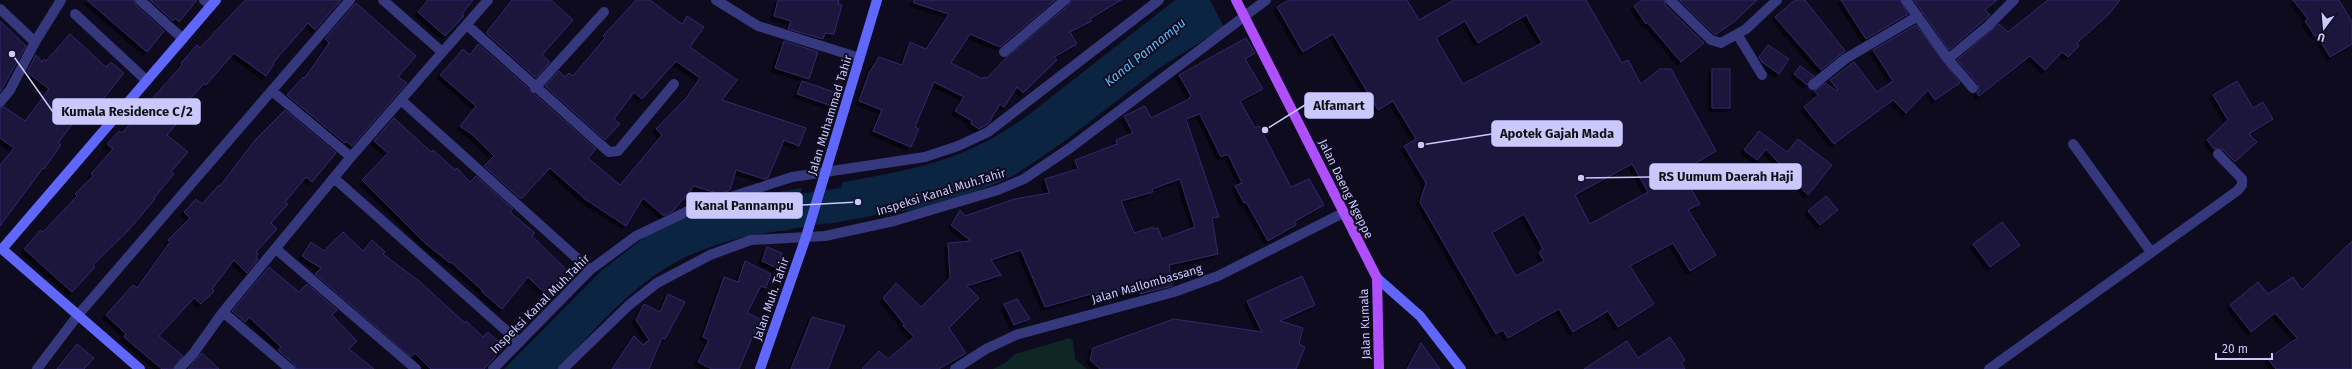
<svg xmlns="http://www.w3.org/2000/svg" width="2352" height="369" viewBox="0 0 2352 369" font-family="'Fira Sans',sans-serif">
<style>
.green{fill:#0e2724}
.water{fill:#0b2442}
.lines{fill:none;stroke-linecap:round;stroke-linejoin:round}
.river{stroke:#0b2442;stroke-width:33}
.building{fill:#1c173e;stroke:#31296b;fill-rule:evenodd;filter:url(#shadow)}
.street{stroke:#35387d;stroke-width:10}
.secondary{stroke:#5f67ff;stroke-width:10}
.primary{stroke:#af4fff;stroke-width:10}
.labels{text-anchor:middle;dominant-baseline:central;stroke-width:4;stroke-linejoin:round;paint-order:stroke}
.street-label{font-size:12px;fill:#cac8ff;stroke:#0d0b1d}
.water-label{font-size:13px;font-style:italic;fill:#56beff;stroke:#0d0b1d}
.leader{fill:none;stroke:#cac8ff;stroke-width:1.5}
.callout-dot{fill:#cac8ff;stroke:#0d0b1d;stroke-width:1.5}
.callout{fill:#cac8ff;stroke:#cac8ff;stroke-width:1.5}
.callout-label{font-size:13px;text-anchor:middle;font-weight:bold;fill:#111}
</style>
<defs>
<filter id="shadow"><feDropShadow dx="-3.5" dy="3.5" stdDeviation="0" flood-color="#0009"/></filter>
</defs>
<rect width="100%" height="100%" fill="#0d0b1d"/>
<path class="green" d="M1070 338 1073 341 1075 359 1087 369H993L1005 363 1015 354Z"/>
<path class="water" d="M1175 0H1210L1224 27 1158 69 1062 143 1015 175 990 186 929 208 869 215 829 224 843 182C917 169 964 161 1027 116Z
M802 188 790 230C742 234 694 248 655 275 618 301 588 337 558 369H504L601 271 646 236 685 217 743 198Z"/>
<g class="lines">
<path class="river" d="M750 218 858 202 879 197"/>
</g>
<path class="building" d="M87 0H134L136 5 164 31 147 52Z
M150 0H197L179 22 175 18 173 21Z
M245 0H341L315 30 308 23 273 63 274 64 266 76 234 53 206 85 204 84 182 107 188 111 167 135 188 152 171 172 174 174 154 198 155 199 127 232 93 265 95 267 72 292 24 249 41 230 43 232 77 196 75 194 93 176 91 174 113 149 107 144 119 131 122 133 182 65 181 63 197 45 200 48Z
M428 0H473L462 14 464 16 445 36 418 12Z
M512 0H551L573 20 542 55 550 62 536 78 486 33Z
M636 0H650L682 24 687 16 704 27 690 47 737 80 722 100 806 128 799 146 784 140 768 178 764 179 736 170 730 190 720 194 694 186 673 211 664 216 643 198 626 226 585 199 550 168 521 199 484 166 494 156 473 135 460 126 476 106 440 75 463 49 470 55 478 44 596 149 588 158 620 185 662 135 656 129 686 98 700 78 676 61 642 99 634 92 614 119 620 124 605 140 545 86 559 71 565 77 569 73 573 76 605 38 603 36Z
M778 0H839L838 4 842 5 834 34 825 33 823 39 788 29 791 21 774 16Z
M914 0H1055L1000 47 970 34 951 63 983 79 984 77 987 78 1007 57 1069 5 1071 0H1121L1090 19 1092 21 1070 32 1077 44 1054 57 1057 60 1023 93 1017 87 1004 107 1000 104 988 124 979 129 971 124 972 121 955 111 964 97 934 82 915 127 919 129 911 147 873 131 882 110 859 101 869 73 879 57 902 65 910 42 926 49 949 14 914 3Z
M1289 0H1407L1419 20 1454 0H1586L1622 63 1628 60 1641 84 1660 69H1671L1716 151 1681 172 1700 204 1688 210 1716 255 1690 271 1673 243 1630 266 1654 304 1618 327 1608 311 1573 332 1559 309 1508 338 1503 330 1496 334 1420 202 1426 183 1404 146 1416 139 1393 101 1378 110 1333 34 1303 52 1277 7ZM1526 15 1542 43 1463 84 1436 38 1465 21 1478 43ZM1632 164 1648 192 1590 224 1575 195ZM1524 214 1543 249 1539 252 1544 261 1516 276 1492 233Z
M1642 0H1664L1665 5 1704 43 1681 62 1647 22 1646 24 1634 6Z
M1679 0H1757L1734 22 1715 35Z
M1795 0H1805L1845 51 1821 70 1775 17Z
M1841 0H1900L1908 14 1866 39Z
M1914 0H1997L1985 10 1990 15 1949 50Z
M2048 0H2120L2109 14 2077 43 2079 46 2068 57 2062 52 2045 70 2030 56 1979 96 1977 93 1979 90 1978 84 1957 60 1999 24 2008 32Z
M2293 0H2339L2352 22V44L2330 57 2317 35 2315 36 2305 21 2308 19Z
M356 3 416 56 398 77 407 83 352 146 346 141 345 143 287 95 303 77 304 79 329 43 325 39Z
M0 21 26 46 0 92Z
M1916 25 1960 83 1935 100 1928 90 1906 113 1893 100 1834 144 1804 107 1818 95 1814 91 1825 83 1837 91 1838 90 1830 80 1854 62 1877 92 1893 81 1873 50Z
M70 34 106 67 111 62 124 73 87 119 80 114 58 143 61 145 44 169 43 168 0 226V165L14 148 0 138V108L4 107 25 121 49 89 27 72 36 55 42 62 44 59 46 61Z
M1246 38 1255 53 1245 59 1263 89 1240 101 1255 128 1259 126 1291 187 1309 179 1324 205 1294 222 1296 225 1268 241 1246 202 1244 203 1235 186 1242 183 1228 154 1221 157 1200 114 1186 119 1219 217 1212 218 1218 254 1169 265 1172 286 1140 294 1139 287 1121 294 1119 289 1091 294 1045 307 1021 250 991 260 1001 275 967 286 979 298 949 328 966 353 939 369H862L879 351 888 359 914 337 903 326 904 324 883 298 896 283 921 307 950 278 948 243 971 241 951 225 960 210 965 216 1015 199 1049 193 1045 179 1078 169 1075 160 1117 144 1116 140 1133 133 1124 116 1145 106 1151 118 1189 99 1191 96 1179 75ZM1180 179 1195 227 1162 239 1158 228 1154 229 1153 227 1134 233 1121 201 1153 192 1152 189Z
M784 41 818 52 809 79 775 68Z
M1768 45 1789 59 1779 74 1762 62 1759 57Z
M1800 66 1814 76 1807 85 1794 74Z
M1712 69H1730V108H1712Z
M802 81 837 93 832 106 797 94Z
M2237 81 2253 108 2263 102 2273 119 2249 134 2257 142 2235 162 2222 149H2214L2207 140 2228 120 2213 95Z
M285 110 336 153 312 182 306 177 285 202 288 204 271 223 277 229 256 252 258 254 256 257 258 259 247 273 234 260 212 289 214 291 201 304 194 298 159 336 183 356 173 369H162L124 337 126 334 106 315 133 285 137 288 170 242 168 240 190 218 184 212 196 199 202 204 219 185 220 186 255 140Z
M394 118 431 152 433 150 455 170 457 168 470 182 476 176 513 209 510 212 535 233 532 236 572 275 550 298 528 277 502 309 482 292 483 291 451 262 450 263 426 244 362 180 388 153 374 141Z
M1759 131 1787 152 1798 139 1832 165 1808 195 1766 149 1757 160 1744 150Z
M1826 196 1838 210 1820 225 1808 211Z
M2002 222 2020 245 1990 267 1973 244Z
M343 232 363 251 372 240 385 252 383 254 419 281 465 323 466 321 483 337 488 332 504 347 484 369H431L415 353 411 357 315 274 321 268 302 256 311 242 324 251Z
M2352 241V369H2276L2268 359 2297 338 2275 313 2251 332 2230 305 2258 282 2268 294 2293 277 2302 290Z
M767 247 782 253 777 268 762 261Z
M745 261 771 274 766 288 761 286 747 313 760 319 739 369H712L698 362 709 340 703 337 724 277 738 282Z
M269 267 299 292 307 284 337 310 332 315 357 341 349 349 374 369H296L294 364 278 350 281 347 249 317 245 322 232 311Z
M1302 276 1315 305 1280 321 1303 328 1299 344 1305 347 1296 369H1100L1090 360 1093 348 1174 319 1262 332 1247 301Z
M668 294 685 302 665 339 662 338 649 369H612L634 336 643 345 649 340 636 320 644 304 660 312Z
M1017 299 1030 319 1014 325 1004 304Z
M812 317 845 326 828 369H791Z
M1670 337 1685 360 1681 363 1685 369H1584L1627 341 1638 358Z
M1421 343 1440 369H1407Z
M77 344 94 358 84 369H57Z
M202 353 219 369H188Z"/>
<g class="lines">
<path class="street" d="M140 0 183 39
M204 0 211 6
M383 0 441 51
M716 0 758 26 860 58
M1670 0 1711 40 1721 43 1746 29 1777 0
M1906 0 1948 59 1973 88
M0 9 35 42
M75 14 146 80
M467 25 609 152 618 151 674 84
M1737 34 1762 75
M1004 52 1065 0
M1948 59 1988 26 2014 0
M1813 85 1845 59 1918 16
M535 88 604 12
M272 91 351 157
M401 100 590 270
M0 102 10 90 35 42 61 0
M2073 144 2151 252
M334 178 519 342
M276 249 416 369
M223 312 290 369
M37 369 78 315 350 0
M179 369 193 354 223 312 351 157 488 0
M493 369 590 270 636 236 688 211 792 177 925 157 958 146 988 132 1159 0
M563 369 629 305 657 283 710 255 751 240 825 236 894 221 998 190 1024 179 1070 148 1266 0
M955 369 986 349 1016 335 1174 292 1218 276 1343 213
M1989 369 2237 191 2242 185V179L2218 154"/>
<path class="secondary" d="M1377 278 1420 316 1461 369
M140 369 2 249 216 0
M760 369 806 237 877 0"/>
<path class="primary" d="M1236 0 1377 278 1379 369"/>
</g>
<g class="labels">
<g class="street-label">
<text transform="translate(830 115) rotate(-73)">Jalan Muhammad Tahir</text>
<text transform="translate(1346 189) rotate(64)">Jalan Daeng Ngeppe</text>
<text transform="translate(941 192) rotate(-17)">Inspeksi Kanal Muh.Tahir</text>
<text transform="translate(1147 284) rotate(-16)">Jalan Mallombassang</text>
<text transform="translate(771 299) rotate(-71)">Jalan Muh. Tahir</text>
<text transform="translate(540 304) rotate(-45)">Inspeksi Kanal Muh.Tahir</text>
<text transform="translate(1365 324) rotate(-92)">Jalan Kumala</text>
</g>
<g class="water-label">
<text transform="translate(1145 52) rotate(-39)">Kanal Pannampu</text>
</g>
</g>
<path class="leader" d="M1265 130L1305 105M12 54L53 112M1421 145L1492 134M1581 178L1650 177M858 202L802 205"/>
<g class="callout-dot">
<circle cx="1265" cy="130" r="4"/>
<circle cx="12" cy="54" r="4"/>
<circle cx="1421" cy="145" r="4"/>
<circle cx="1581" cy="178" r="4"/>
<circle cx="858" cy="202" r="4"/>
</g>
<g class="callout">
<rect x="1305" y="93" width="68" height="25" rx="4"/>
<rect x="53" y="99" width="147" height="25" rx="4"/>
<rect x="1492" y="121" width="130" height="25" rx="4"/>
<rect x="1650" y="164" width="151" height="25" rx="4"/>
<rect x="687" y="193" width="115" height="25" rx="4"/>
</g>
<g class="callout-label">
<text x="1339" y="110">Alfamart</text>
<text x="127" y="116">Kumala Residence C/2</text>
<text x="1557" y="138">Apotek Gajah Mada</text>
<text x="1726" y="181">RS Uumum Daerah Haji</text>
<text x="744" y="210">Kanal Pannampu</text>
</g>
<g transform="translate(2324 28) rotate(196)" stroke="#0d0b1d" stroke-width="3" paint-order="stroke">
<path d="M0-3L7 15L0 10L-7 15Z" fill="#cac8ff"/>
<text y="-6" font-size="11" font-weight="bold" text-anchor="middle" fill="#cac8ff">U</text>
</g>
<path d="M2216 353v6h56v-6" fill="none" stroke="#cac8ff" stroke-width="2"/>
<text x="2222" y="353" font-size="12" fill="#cac8ff" stroke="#0d0b1d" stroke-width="3" paint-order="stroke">20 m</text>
</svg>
